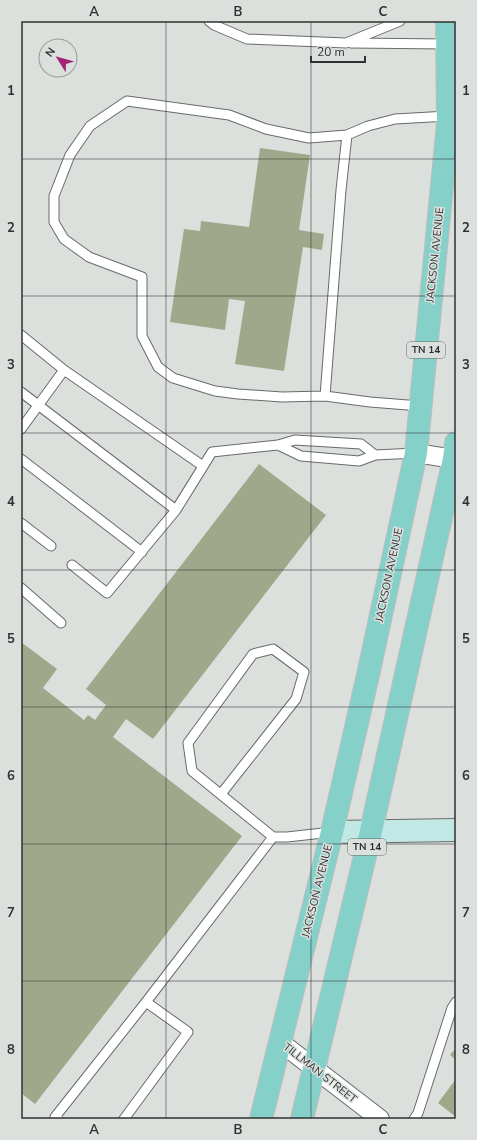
<svg xmlns="http://www.w3.org/2000/svg" width="477" height="1140" viewBox="0 0 477 1140" font-family="'Nunito Sans',sans-serif">
<style>
.building{fill:#a0a88b}
.lines{fill:none;stroke-linecap:round;stroke-linejoin:round}
.lane-casing{stroke:#686b68;stroke-width:11}
.street-casing{stroke:#686b68;stroke-width:20}
.secondary-casing{stroke:#686b68;stroke-width:24}
.primary-casing{stroke:#bdbdbd;stroke-width:24}
.lane{stroke:#fff;stroke-width:9}
.street{stroke:#fff;stroke-width:18}
.secondary{stroke:#c2e8e5;stroke-width:22}
.primary{stroke:#85d1ca;stroke-width:22}
.grid{fill:none;stroke:#313231;stroke-width:1;stroke-opacity:0.55}
.labels{text-anchor:middle;dominant-baseline:central;stroke-width:3;stroke-linejoin:round;paint-order:stroke}
.shield{fill:#dce0dd;stroke:#646665;stroke-width:1}
.shield-label{font-size:10px;font-weight:bold;fill:#313231}
.street-label{font-size:11px;fill:#313231;stroke:#dce0dd}
.neatline{fill:none;stroke:#313231;stroke-width:1.5}
.grid-label{font-size:13px;text-anchor:middle;font-weight:bold;fill:#313231}
</style>
<rect width="100%" height="100%" fill="#dce0dd"/>
<path class="building" d="M260 148 310 155 299 230 324 234 322 250 303 247 284 371 235 364 245 301 229 299 225 330 170 322 184 229 200 231 201 221 249 227Z
M259 464 326 515 153 739 126 719 113 737 242 836 35 1104 21 1093V642L57 669 43 688 84 720 88 715 95 720 106 705 86 689Z
M456 1048V1060L450 1055Z
M456 1079V1117L438 1103Z"/>
<g class="lines">
<defs>
<path id="lane" d="M209 21 214 25 247 39 346 43 400 21
M351 43 447 44
M21 335 64 370 203 466
M21 392 176 510
M325 396 282 397 238 394 215 391 173 378 158 367 142 336V277L89 257 64 239 54 222V196L70 155 90 126 127 101 229 115 266 129 309 138 347 135
M420 406 370 402 325 396 341 190 347 135 368 126 395 119 448 116
M21 429 64 370
M278 445 301 456 359 461 375 455 416 453
M21 459 142 552
M21 523 51 546
M72 565 107 593 176 510 212 452 278 445 295 440 361 444 375 455
M21 588 61 623
M221 794 296 699 304 672 273 649 253 654 188 743 192 771 273 837H287L332 832
M58 1119 55 1117 146 1002 273 837
M124 1119 188 1032 146 1002
M414 1119 418 1113 452 1008 456 1002"/>
<path id="street" d="M416 453 454 459
M280 1042 380 1119"/>
<path id="secondary" d="M332 832 456 830"/>
<path id="primary" d="M261 1119 332 832 368 675 416 453 448 124 447 21
M302 1119 371 831 454 459 456 443"/>
</defs>
<use href="#lane" class="lane-casing"/>
<use href="#street" class="street-casing"/>
<use href="#secondary" class="secondary-casing"/>
<use href="#primary" class="primary-casing"/>
<use href="#lane" class="lane"/>
<use href="#street" class="street"/>
<use href="#secondary" class="secondary"/>
<use href="#primary" class="primary"/>
</g>
<path class="grid" d="M166 21V1119M311 21V1119M21 159H456M21 296H456M21 433H456M21 570H456M21 707H456M21 844H456M21 981H456"/>
<g class="labels">
<g class="shield">
<rect x="407" y="342" width="38" height="16" rx="3"/>
<rect x="348" y="839" width="38" height="16" rx="3"/>
</g>
<g class="shield-label">
<text x="426" y="350">TN 14</text>
<text x="367" y="847">TN 14</text>
</g>
<g class="street-label">
<text transform="translate(435 255) rotate(-84)">JACKSON AVENUE</text>
<text transform="translate(389 575) rotate(-78)">JACKSON AVENUE</text>
<text transform="translate(317 891) rotate(-76)">JACKSON AVENUE</text>
<text transform="translate(320 1073) rotate(38)">TILLMAN STREET</text>
</g>
</g>
<rect width="477" height="1140" fill="none" stroke="#dce0dd" stroke-width="44"/>
<g transform="translate(58 58) rotate(307)"><circle r="19" fill="#dce0dd" stroke="#989a98"/>
<path d="M0-3L7 15L0 10L-7 15Z" fill="#a32375"/>
<text y="-6" font-size="11" font-weight="bold" text-anchor="middle" fill="#313231">N</text>
</g>
<path d="M311 56v6h54v-6" fill="none" stroke="#313231" stroke-width="2"/>
<text x="317" y="56" font-size="12" fill="#313231" stroke="#dce0dd" stroke-width="3" paint-order="stroke">20 m</text>
<rect x="22" y="22" width="433" height="1096" class="neatline"/>
<g class="grid-label">
<text x="94" y="16">A</text>
<text x="238" y="16">B</text>
<text x="383" y="16">C</text>
<text x="11" y="95">1</text>
<text x="466" y="95">1</text>
<text x="11" y="232">2</text>
<text x="466" y="232">2</text>
<text x="11" y="369">3</text>
<text x="466" y="369">3</text>
<text x="11" y="506">4</text>
<text x="466" y="506">4</text>
<text x="11" y="643">5</text>
<text x="466" y="643">5</text>
<text x="11" y="780">6</text>
<text x="466" y="780">6</text>
<text x="11" y="917">7</text>
<text x="466" y="917">7</text>
<text x="11" y="1054">8</text>
<text x="466" y="1054">8</text>
<text x="94" y="1134">A</text>
<text x="238" y="1134">B</text>
<text x="383" y="1134">C</text>
</g>
</svg>
